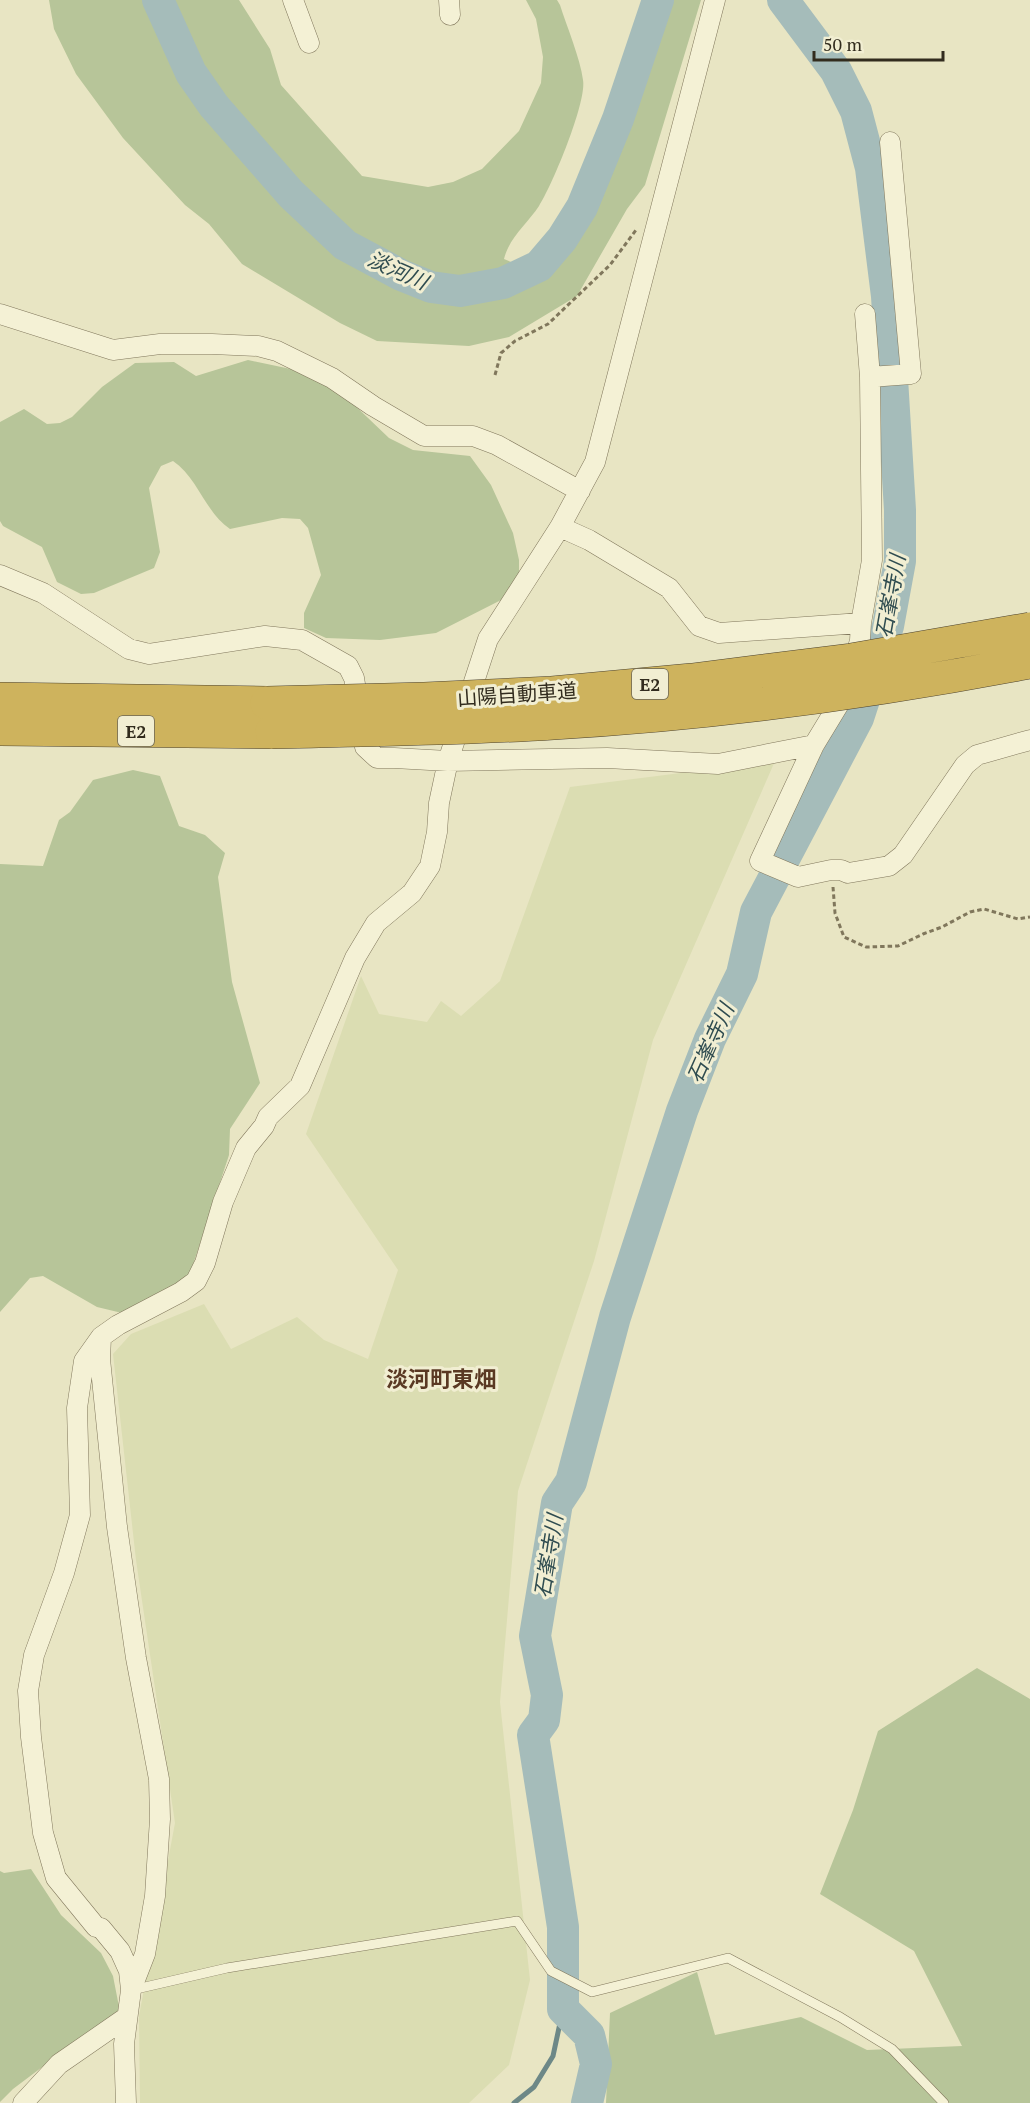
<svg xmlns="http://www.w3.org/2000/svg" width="1030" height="2103" viewBox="0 0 1030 2103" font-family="'PT Serif','Noto Sans JP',serif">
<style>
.farmland{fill:#dbddb2}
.green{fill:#b7c599}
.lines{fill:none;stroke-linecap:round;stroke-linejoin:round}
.stream{stroke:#6d8887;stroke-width:5}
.river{stroke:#a5bcba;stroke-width:32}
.service-casing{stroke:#80775c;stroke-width:10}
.minor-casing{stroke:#80775c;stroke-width:21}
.motorway-casing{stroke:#4e4430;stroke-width:34}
.path{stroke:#80775c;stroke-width:3;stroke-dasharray:4.5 3;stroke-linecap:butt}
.service{stroke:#f4f1d5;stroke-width:9}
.minor{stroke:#f4f1d5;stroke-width:20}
.motorway{stroke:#ceb35d;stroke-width:33}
.motorway-bridge-casing{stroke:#4e4430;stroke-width:34;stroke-linecap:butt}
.motorway-bridge{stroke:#ceb35d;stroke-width:33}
.labels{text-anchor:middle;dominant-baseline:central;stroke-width:6;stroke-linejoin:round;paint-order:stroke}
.shield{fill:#f1eed2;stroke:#6b6654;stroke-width:1.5}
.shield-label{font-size:18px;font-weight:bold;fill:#322c1e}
.street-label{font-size:20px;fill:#322c1e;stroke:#f1eed2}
.water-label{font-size:21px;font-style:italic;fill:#2f4c50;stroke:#f1eed2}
.quarter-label{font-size:22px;font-weight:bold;fill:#5a3923;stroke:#f1eed2}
</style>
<rect width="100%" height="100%" fill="#e8e5c3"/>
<path class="farmland" d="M775 761 653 1040 594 1261 518 1491 500 1702 530 1980 509 2065 469 2103H140L139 2016 175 1823 136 1560 113 1354 131 1334 204 1304 231 1349 297 1317 324 1340 368 1359 398 1270 306 1134 361 976 379 1014 427 1022 441 1001 461 1016 500 981 570 787Z"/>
<path class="green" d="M49 0H149L173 13 172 0H239L270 49 281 85 362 176 428 187 453 182 482 169 519 131 541 83 543 57 536 19 526 0H557L560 5C567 27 580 58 583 80 587 102 552 186 539 206 527 224 509 238 504 259L516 264 529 261 559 233 592 176 663 0H701L645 185 627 209 577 296 509 337 469 346 377 341 340 323 242 264 209 224 185 205 123 138 76 74 54 29Z
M248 360 324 376 389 438 413 450 470 456 491 485 513 533 519 560V573L505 598 436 633 380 640 326 638 304 628V613L321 575 308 528 300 519 282 518 230 529C205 512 198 478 173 461L161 466 149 488 160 552 154 568 94 593 81 594 57 582 42 547 3 526 0 521V422L24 409 47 424 60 423 72 417 102 387 135 363 174 362 196 376Z
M133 770 160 776 179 826 205 835 225 853 218 877 232 982 260 1083 230 1129 229 1155 190 1274 149 1303 122 1313 97 1307 43 1276 30 1278 0 1312V864L43 866 59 820 70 812 93 780Z
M977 1668 1030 1699V2103H606L610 2013 697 1972 715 2035 801 2017 867 2050 962 2046 914 1951 820 1894 853 1810 878 1731Z
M31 1869 61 1915 101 1953 113 1976 121 2017 86 2034 13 2089 0 2102V1871L4 1873Z"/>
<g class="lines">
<path class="stream" d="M514 2103 534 2087 553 2056 563 2009"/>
<path class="river" d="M158 0 191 73 214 106 291 194 345 245 401 275 431 287 460 291 503 283 539 266 562 239 582 207 618 119 658 0
M587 2103 596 2064 589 2035 563 2009V1927L533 1735 544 1720 547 1695 535 1636 557 1503 571 1482 615 1317 682 1111 710 1039 742 974 756 912 858 718 888 626 900 561V510L887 296 871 168 856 111 836 71 783 0"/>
<defs>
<path id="service" d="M132 1990 227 1968 517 1921 551 1971 592 1992 728 1958 840 2017 892 2049 944 2103"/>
<path id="minor" d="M293 0 309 43
M449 0 450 15
M0 314 113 350 160 344H212L258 346 277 351 332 378 373 406 424 436H473L497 445 580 491
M865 314 870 377 872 560 861 623 860 640 848 689 814 745 760 861 798 877 831 870H841L848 873 889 866 903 855 965 765 977 755 1030 740
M870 377 911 374 890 142
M560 527 589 540 669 588 699 626 719 633 861 623
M0 575 43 593 129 649 149 654 265 636 302 640 348 666 354 678 365 747 377 758H394L448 761 607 758 718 764 814 745
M101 1337 100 1359 117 1527 136 1658 159 1779 160 1819 155 1896 145 1954 131 1990
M23 2103 59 2064 127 2017
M126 2103 124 2044 131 1990 129 1971 120 1951 101 1928 96 1927 56 1878 43 1833 31 1737 28 1691 34 1655 64 1573 80 1515 77 1408 84 1361 101 1337 118 1325 181 1292 196 1281 205 1263 223 1202 246 1148 264 1126 268 1117 300 1086 355 958 376 923 412 893 430 866 437 832 439 803 448 761 488 639 560 527 595 462 715 0"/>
<path id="motorway" d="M0 699 267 703
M0 729 272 732"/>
</defs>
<use href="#service" class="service-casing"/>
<use href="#minor" class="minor-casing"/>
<use href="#motorway" class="motorway-casing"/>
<path class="path" d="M495 375 501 353 515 341 548 324 610 265 636 230
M833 887 835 913 844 937 866 947 898 946 923 934 942 927 970 912 984 909 1018 919 1030 917"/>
<use href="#service" class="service"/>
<use href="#minor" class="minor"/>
<use href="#motorway" class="motorway"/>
<defs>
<path id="motorway-bridge" d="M267 703 424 699 552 693 692 680 851 660 1030 629
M272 732C366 730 460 729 553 723 713 714 873 692 1030 662"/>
</defs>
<use href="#motorway-bridge" class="motorway-bridge-casing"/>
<use href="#motorway-bridge" class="motorway-bridge"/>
</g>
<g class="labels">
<g class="shield">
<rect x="632" y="669" width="36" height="30" rx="4.5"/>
<rect x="118" y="716" width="36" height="30" rx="4.5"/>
</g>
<g class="shield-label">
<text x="650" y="684">E2</text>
<text x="136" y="731">E2</text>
</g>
<g class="street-label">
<text transform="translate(517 694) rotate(-4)">山陽自動車道</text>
</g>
<g class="water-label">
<text transform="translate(398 270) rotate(24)">淡河川</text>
<text transform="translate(890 596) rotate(-80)">石峯寺川</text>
<text transform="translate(710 1043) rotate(-66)">石峯寺川</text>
<text transform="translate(548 1556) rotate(-81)">石峯寺川</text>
</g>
<g class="quarter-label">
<text x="441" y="1378">淡河町東畑</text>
</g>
</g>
<path d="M814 51v9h129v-9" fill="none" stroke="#322c1e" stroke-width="3"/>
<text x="823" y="51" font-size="18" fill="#322c1e" stroke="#f1eed2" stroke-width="4.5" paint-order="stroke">50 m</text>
</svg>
